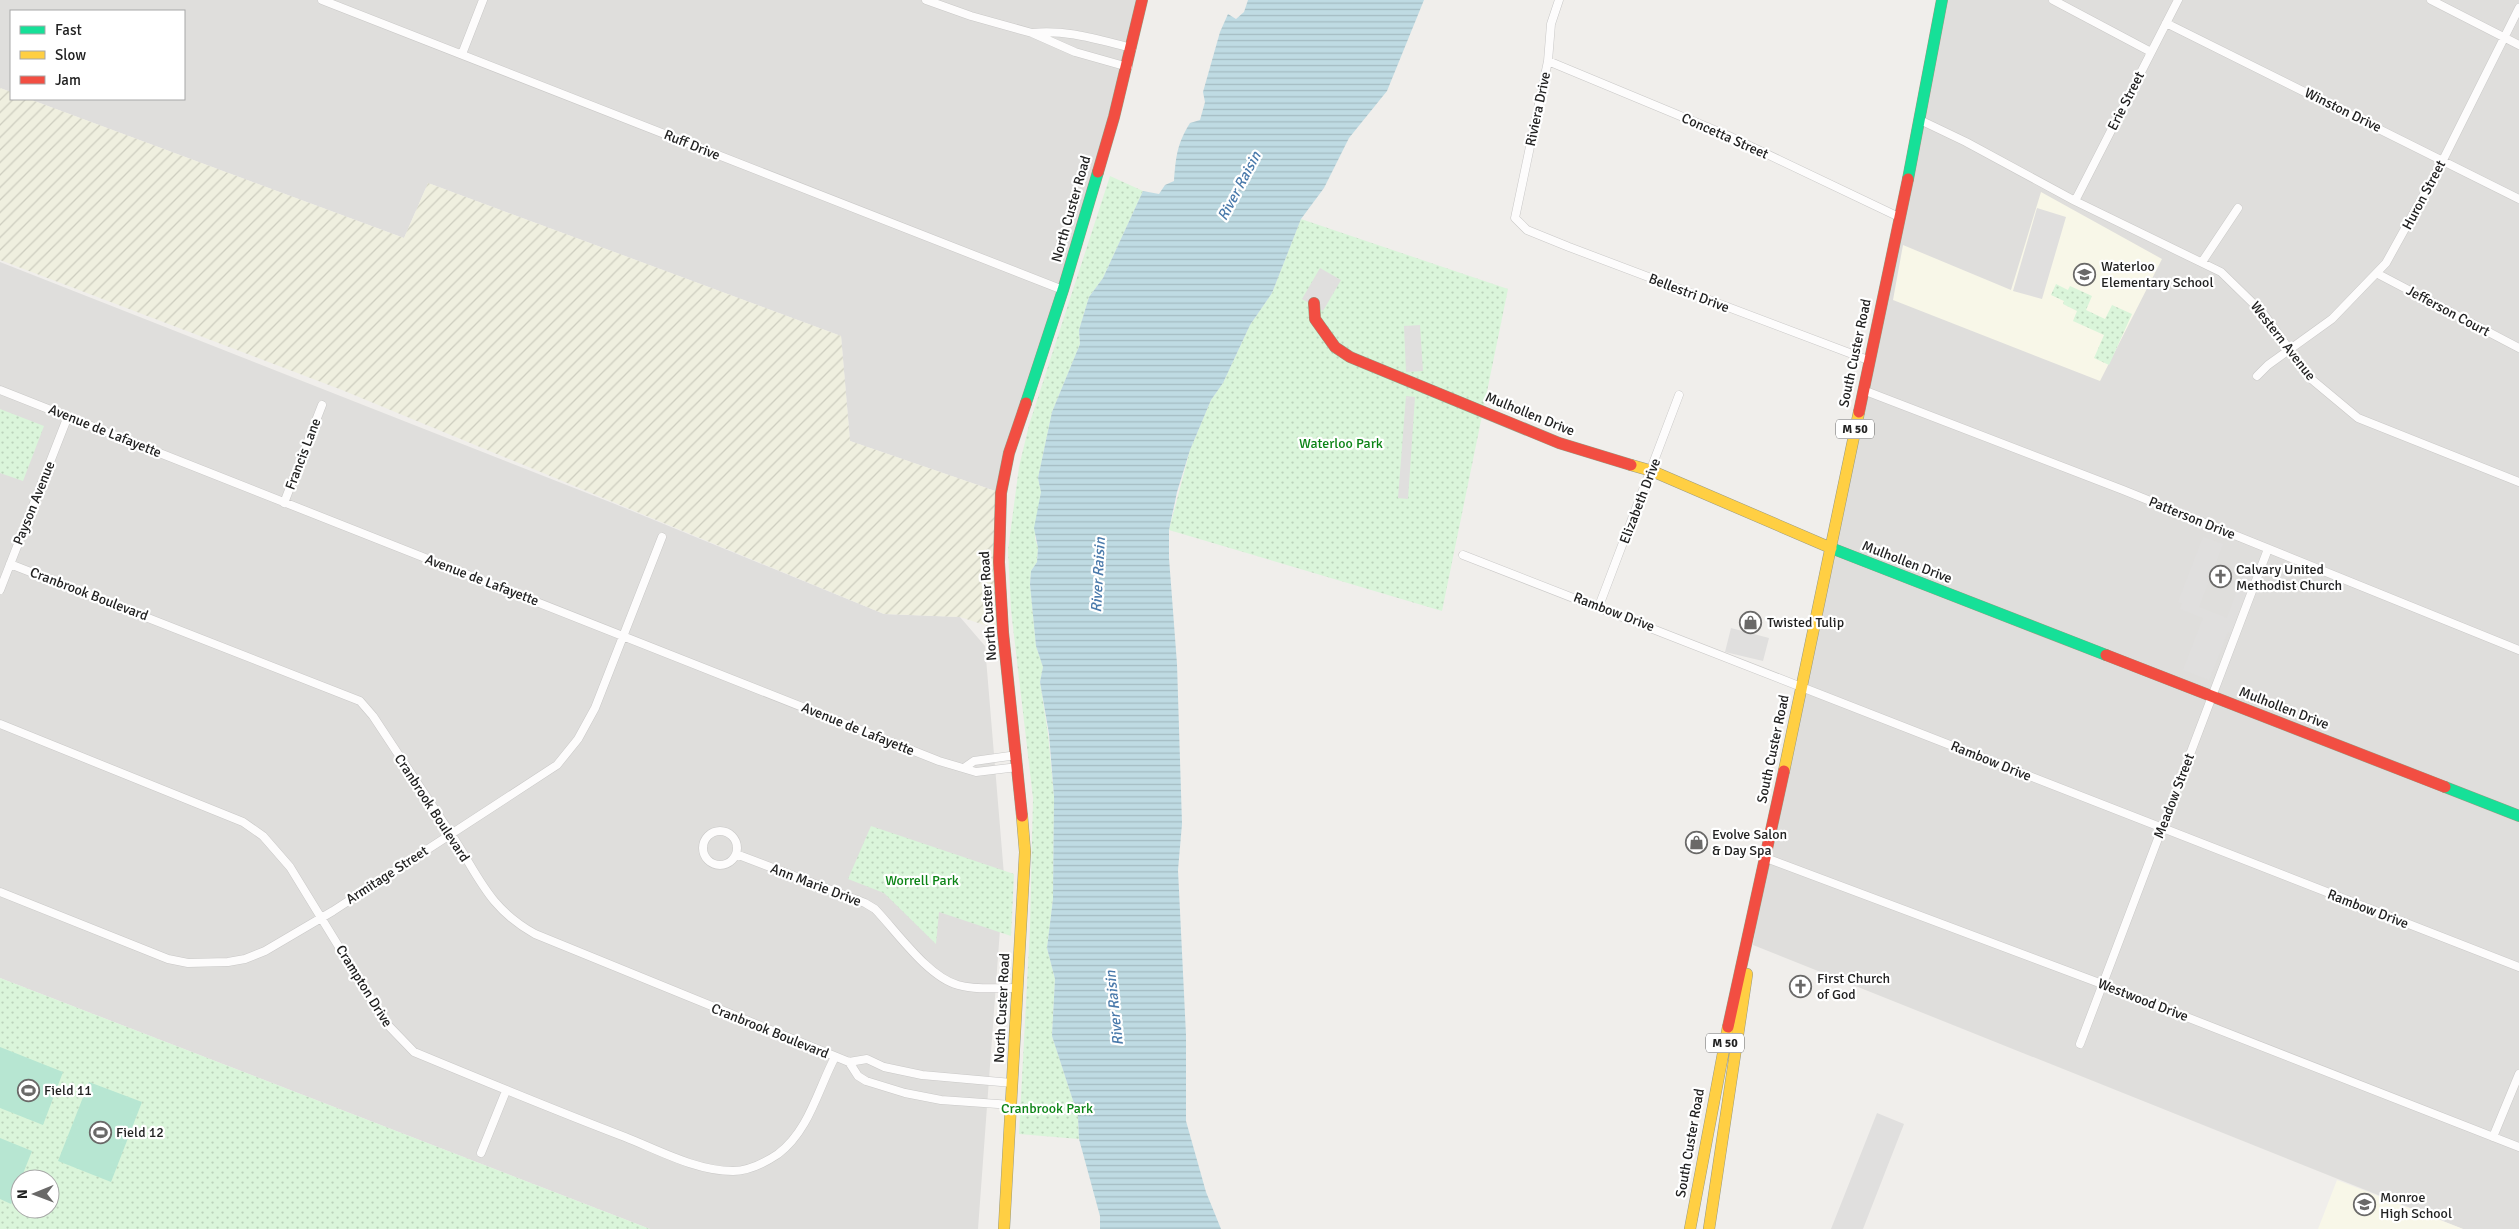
<svg xmlns="http://www.w3.org/2000/svg" width="2519" height="1229" viewBox="0 0 2519 1229" font-family="Signika,sans-serif">
<style>
.residential{fill:#dfdedc}
.education{fill:#f8f7e8}
.farmland{fill:url(#farmland-furrows)}
.park{fill:url(#park-dots);fill-rule:evenodd}
.pitch{fill:#b7e6d2}
.parking{fill:#e0dfde}
.water{fill:url(#water-rules)}
.lines{fill:none;stroke-linecap:round;stroke-linejoin:round}
.street-casing{stroke:#c9c8c7;stroke-width:9}
.fast-casing{stroke:#999a82;stroke-width:12}
.slow-casing{stroke:#999a82;stroke-width:12}
.jam-casing{stroke:#999a82;stroke-width:12}
.street{stroke:#fdfcfc;stroke-width:8}
.fast{stroke:#16e098;stroke-width:11}
.slow{stroke:#ffcf43;stroke-width:11}
.jam{stroke:#f24e42;stroke-width:11}
.labels{text-anchor:middle;dominant-baseline:central;stroke-width:4.5;stroke-linejoin:round;paint-order:stroke}
.shield{fill:#fff;stroke:#646464;stroke-width:1}
.shield-label{font-size:12px;font-weight:bold;fill:#222}
.street-label{font-size:14px;fill:#222;stroke:#fff}
.poi-label{font-size:14px;fill:#222;stroke:#fff;text-anchor:start}
.park-label{font-size:14px;fill:#0c8416;stroke:#fff}
.water-label{font-size:15px;font-style:italic;fill:#4a7aab;stroke:#fff}
</style>
<defs>
<pattern id="farmland-furrows" width="10" height="10" patternUnits="userSpaceOnUse" patternTransform="scale(1.25)"><rect width="10" height="10" fill="#efefdf"/><path d="M-1 1l2-2M0 10L10 0M9 11l2-2" fill="none" stroke="#cdcdbf"/></pattern>
<pattern id="park-dots" width="8" height="8" patternUnits="userSpaceOnUse" patternTransform="scale(1.25)"><rect width="8" height="8" fill="#daf5da"/><path d="M2 2h.1M6 6h.1" fill="none" stroke="#bbd2bb" stroke-width="1.8" stroke-linecap="round"/></pattern>
<pattern id="water-rules" width="6" height="5" patternUnits="userSpaceOnUse" patternTransform="scale(1.25)"><rect width="6" height="5" fill="#bfdbe3"/><path d="M0 2.5h6" fill="none" stroke="#a4bcc2"/></pattern>
</defs>
<rect width="100%" height="100%" fill="#f0eeeb"/>
<path class="residential" d="M0 0H1142L1001 493 850 441 841 336 428 183 404 238 29 99H184V11H11V92L0 88Z
M1942 0H2519V1229H2463L1753 945 1766 858Z
M0 262 615 504 884 614 960 617 985 646 1004 875 978 1229H650L0 978Z"/>
<path class="education" d="M2041 192 2162 259 2100 381 1893 300 1903 245 2011 290Z
M2337 1180 2463 1229H2318Z"/>
<path class="farmland" d="M0 88 11 92V99H29L404 238 428 183 841 336 850 441 1001 493 1003 631 960 617 884 614 342 390 0 260Z"/>
<path class="park" d="M1110 176 1143 191 1103 278 1089 297 1079 330 1080 344 1052 412 1038 478 1041 492 1035 538 1038 548 1037 562 1031 571 1030 584 1036 646 1043 667 1040 682 1048 734 1054 796 1053 899 1047 948 1055 979 1052 1036 1078 1116 1079 1139 1019 1134 1030 928 1033 798 1011 610 1008 550 1019 467 1029 425Z
M1301 219 1508 289 1442 611 1169 530 1190 450 1211 400 1223 383 1250 325 1272 293Z
M2056 284 2068 290 2070 286 2092 296 2086 310 2105 319 2112 305 2132 314 2109 365 2094 358 2104 335 2073 321 2077 311 2063 304 2064 301 2051 295Z
M0 409 44 426 23 481 0 473Z
M871 826 1014 874 1011 936 939 912 936 944 884 893 848 879Z
M0 978 650 1229H0ZM20 1179H50V1209H20Z"/>
<path class="pitch" d="M0 1047 63 1072 43 1125 0 1108Z
M89 1082 142 1102 111 1182 58 1161Z
M0 1138 32 1151 11 1204 0 1199Z"/>
<path class="parking" d="M2037 208 2066 217 2042 299 2013 291Z
M1320 268 1341 280 1323 311 1302 299Z
M1420 325 1423 371 1406 372 1404 326Z
M1406 396 1415 397 1408 499 1398 498Z
M2203 537 2223 544 2199 607 2227 618 2248 561 2261 566 2235 635 2228 632 2209 680 2183 670 2203 618 2180 609 2182 603 2178 602Z
M1731 628 1769 638 1763 661 1725 652Z
M1877 1113 1904 1124 1863 1229H1831Z"/>
<path class="water" d="M1248 0H1424L1387 91 1349 138 1324 188 1301 219 1272 293 1250 325 1223 383 1211 400 1190 450 1177 492 1169 530V558L1177 664 1182 824 1178 870 1186 1035V1121L1206 1192 1221 1229H1100V1216L1079 1139 1078 1116 1052 1036 1055 979 1047 948 1053 899 1054 796 1049 734 1040 682 1043 667 1036 646 1030 584 1031 571 1037 562 1038 548 1034 528 1041 492 1038 478 1052 412 1080 344 1079 330 1089 297 1103 278 1143 191 1159 194 1165 185 1174 181C1176 156 1177 144 1190 123L1200 120 1205 102 1203 92 1220 32 1228 14 1236 19 1244 12Z"/>
<g class="lines">
<defs>
<path id="street" d="M322 0 1063 290
M926 0 971 16 1032 33 1075 52 1128 67
M1559 0 1551 24 1548 61 1515 218 1527 230 1569 247 1868 360
M2053 0 2151 52
M2431 0 2519 45
M2166 23 2519 199
M1032 33C1066 29 1099 40 1132 48
M462 54 483 0
M1548 61 1731 137 1899 217
M1920 120 1966 142 2075 201 2221 272 2263 313 2310 378 2358 418 2519 482
M2075 201 2178 0
M2202 262 2238 208
M2378 274 2519 348
M2257 376 2268 365 2332 319 2386 263 2443 160 2519 8
M0 390 939 761 976 772 1018 767
M1863 390 2123 490 2519 650
M284 503 322 405
M1463 555 2519 967
M10 564 360 701 373 716C399 755 425 794 451 834 479 876 488 908 535 934L849 1062 867 1059 884 1067 922 1075 1012 1083
M0 590 68 416
M1599 606 1679 395
M0 724 243 822 263 836 290 867 385 1022 414 1052C484 1081 554 1110 625 1137 658 1150 696 1171 733 1171 748 1171 766 1162 778 1154 809 1131 818 1089 835 1057
M964 768 974 761 1017 755
M703 848a17 17 0 1 1 34 0a17 17 0 1 1-34 0Z
M736 854 865 903 875 909C897 932 928 977 958 985 976 990 997 988 1016 988
M1766 858 2102 984 2519 1147
M0 892 168 959 188 963 228 962 245 959 265 951 333 911 557 765 578 739 595 708 662 537
M2080 1044 2268 549
M849 1062 858 1076 866 1081 905 1093 941 1100 1012 1105
M2493 1137 2519 1074
M481 1153 506 1091"/>
<path id="fast" d="M1908 179 1942 0
M1026 403 1063 290 1098 172
M1831 548 2106 655
M2445 787 2519 816"/>
<path id="slow" d="M1631 465 1652 471 1831 548
M1784 771 1859 412
M1004 1229 1025 852 1022 816
M1690 1229 1728 1027
M1709 1229 1747 974"/>
<path id="jam" d="M1098 172 1114 117 1142 0
M1314 303 1315 319 1335 347 1350 357 1559 443 1631 465
M1859 412 1908 179
M2106 655 2445 787
M1022 816 1003 632 999 562 1001 493 1009 453 1026 403
M1728 1027 1784 771"/>
</defs>
<use href="#street" class="street-casing"/>
<use href="#fast" class="fast-casing"/>
<use href="#slow" class="slow-casing"/>
<use href="#jam" class="jam-casing"/>
<use href="#street" class="street"/>
<use href="#fast" class="fast"/>
<use href="#slow" class="slow"/>
<use href="#jam" class="jam"/>
</g>
<defs>
<symbol id="school-ring" viewBox="-11 -11 22 22"><circle r="9.5" fill="#fff" stroke="#6a6968" stroke-width="1.5"/><path d="M0-5L7-2L0 1L-7-2ZM-4 1L0 2.5L4 1V4Q0 6-4 4Z" fill="#6a6968"/></symbol>
<symbol id="church-ring" viewBox="-11 -11 22 22"><circle r="9.5" fill="#fff" stroke="#6a6968" stroke-width="1.5"/><path d="M-1.2-6h2.4v3.5h3.3v2.4h-3.3V6h-2.4V-.1h-3.3v-2.4h3.3Z" fill="#6a6968"/></symbol>
<symbol id="shop-ring" viewBox="-11 -11 22 22"><circle r="9.5" fill="#fff" stroke="#6a6968" stroke-width="1.5"/><path d="M-5-2.5h2.3a2.7 3.5 0 0 1 5.4 0H5L5.5 6h-11ZM-1.5-2.5h3a1.5 2.3 0 0 0-3 0Z" fill="#6a6968"/></symbol>
<symbol id="stadium-ring" viewBox="-11 -11 22 22"><circle r="9.5" fill="#fff" stroke="#6a6968" stroke-width="1.5"/><path d="M0-5a6.5 5 0 1 0 0 10a6.5 5 0 1 0 0-10ZM-3.5-1.8h7v3.6h-7Z" fill="#6a6968"/></symbol>
</defs>
<g fill-rule="evenodd">
<use href="#school-ring" x="2072" y="262" width="25" height="25"/>
<use href="#church-ring" x="2208" y="564" width="25" height="25"/>
<use href="#shop-ring" x="1738" y="610" width="25" height="25"/>
<use href="#shop-ring" x="1684" y="830" width="25" height="25"/>
<use href="#church-ring" x="1788" y="974" width="25" height="25"/>
<use href="#stadium-ring" x="16" y="1078" width="25" height="25"/>
<use href="#stadium-ring" x="88" y="1120" width="25" height="25"/>
<use href="#school-ring" x="2352" y="1192" width="25" height="25"/>
</g>
<g class="labels">
<g class="shield">
<rect x="1836" y="419.5" width="38" height="19" rx="4"/>
<rect x="1706" y="1033.5" width="38" height="19" rx="4"/>
</g>
<g class="shield-label">
<text x="1855" y="429">M 50</text>
<text x="1725" y="1043">M 50</text>
</g>
<g class="street-label">
<text transform="translate(2126 101) rotate(-63)">Erie Street</text>
<text transform="translate(1538 109) rotate(-78)">Riviera Drive</text>
<text transform="translate(2343 110) rotate(26)">Winston Drive</text>
<text transform="translate(1725 136) rotate(24)">Concetta Street</text>
<text transform="translate(692 145) rotate(22)">Ruff Drive</text>
<text transform="translate(2424 195) rotate(-62)">Huron Street</text>
<text transform="translate(1071 209) rotate(-74)">North Custer Road</text>
<text transform="translate(1689 293) rotate(21)">Bellestri Drive</text>
<text transform="translate(2448 311) rotate(28)">Jefferson Court</text>
<text transform="translate(2283 341) rotate(52)">Western Avenue</text>
<text transform="translate(1855 353) rotate(-78)">South Custer Road</text>
<text transform="translate(1530 414) rotate(22)">Mulhollen Drive</text>
<text transform="translate(105 431) rotate(22)">Avenue de Lafayette</text>
<text transform="translate(303 454) rotate(-69)">Francis Lane</text>
<text transform="translate(1640 501) rotate(-69)">Elizabeth Drive</text>
<text transform="translate(34 503) rotate(-68)">Payson Avenue</text>
<text transform="translate(2192 518) rotate(22)">Patterson Drive</text>
<text transform="translate(1907 562) rotate(21)">Mulhollen Drive</text>
<text transform="translate(482 580) rotate(21)">Avenue de Lafayette</text>
<text transform="translate(89 594) rotate(21)">Cranbrook Boulevard</text>
<text transform="translate(988 606) rotate(-94)">North Custer Road</text>
<text transform="translate(1614 612) rotate(21)">Rambow Drive</text>
<text transform="translate(2284 708) rotate(21)">Mulhollen Drive</text>
<text transform="translate(858 729) rotate(22)">Avenue de Lafayette</text>
<text transform="translate(1773 749) rotate(-78)">South Custer Road</text>
<text transform="translate(1991 761) rotate(22)">Rambow Drive</text>
<text transform="translate(2174 796) rotate(-69)">Meadow Street</text>
<text transform="translate(432 808) rotate(57)">Cranbrook Boulevard</text>
<text transform="translate(387 875) rotate(-33)">Armitage Street</text>
<text transform="translate(816 885) rotate(21)">Ann Marie Drive</text>
<text transform="translate(2368 909) rotate(21)">Rambow Drive</text>
<text transform="translate(364 986) rotate(58)">Crampton Drive</text>
<text transform="translate(2143 1000) rotate(21)">Westwood Drive</text>
<text transform="translate(1002 1008) rotate(-87)">North Custer Road</text>
<text transform="translate(770 1031) rotate(22)">Cranbrook Boulevard</text>
<text transform="translate(1690 1143) rotate(-80)">South Custer Road</text>
</g>
<g class="poi-label">
<text x="2101" y="266">Waterloo<tspan x="2101" dy="16">Elementary School</tspan></text>
<text x="2236" y="569">Calvary United<tspan x="2236" dy="16">Methodist Church</tspan></text>
<text x="1767" y="622">Twisted Tulip</text>
<text x="1712" y="834">Evolve Salon<tspan x="1712" dy="16">&amp; Day Spa</tspan></text>
<text x="1817" y="978">First Church<tspan x="1817" dy="16">of God</tspan></text>
<text x="44" y="1090">Field 11</text>
<text x="116" y="1132">Field 12</text>
<text x="2380" y="1197">Monroe<tspan x="2380" dy="16">High School</tspan></text>
</g>
<g class="park-label">
<text x="1341" y="443">Waterloo Park</text>
<text x="922" y="880">Worrell Park</text>
<text x="1047" y="1108">Cranbrook Park</text>
</g>
<g class="water-label">
<text transform="translate(1239 186) rotate(-62)">River Raisin</text>
<text transform="translate(1098 575) rotate(-87)">River Raisin</text>
<text transform="translate(1114 1008) rotate(-96)">River Raisin</text>
</g>
</g>
<rect x="10" y="10" width="175" height="90" fill="#ffffff" stroke="#a7a7a7"/>
<rect x="20" y="26" width="25" height="8" fill="#16e098" stroke="#a7a7a7"/>
<text x="55" y="35" font-size="15" fill="#222222">Fast</text>
<rect x="20" y="51" width="25" height="8" fill="#ffcf43" stroke="#a7a7a7"/>
<text x="55" y="60" font-size="15" fill="#222222">Slow</text>
<rect x="20" y="76" width="25" height="8" fill="#f24e42" stroke="#a7a7a7"/>
<text x="55" y="85" font-size="15" fill="#222222">Jam</text>
<g transform="translate(35 1194) rotate(269)"><circle r="24" fill="#ffffff" stroke="#a7a7a7"/>
<path d="M0-4L9 19L0 12L-9 19Z" fill="#6a6968"/>
<text y="-8" font-size="14" font-weight="bold" text-anchor="middle" fill="#222222">N</text>
</g>
</svg>
